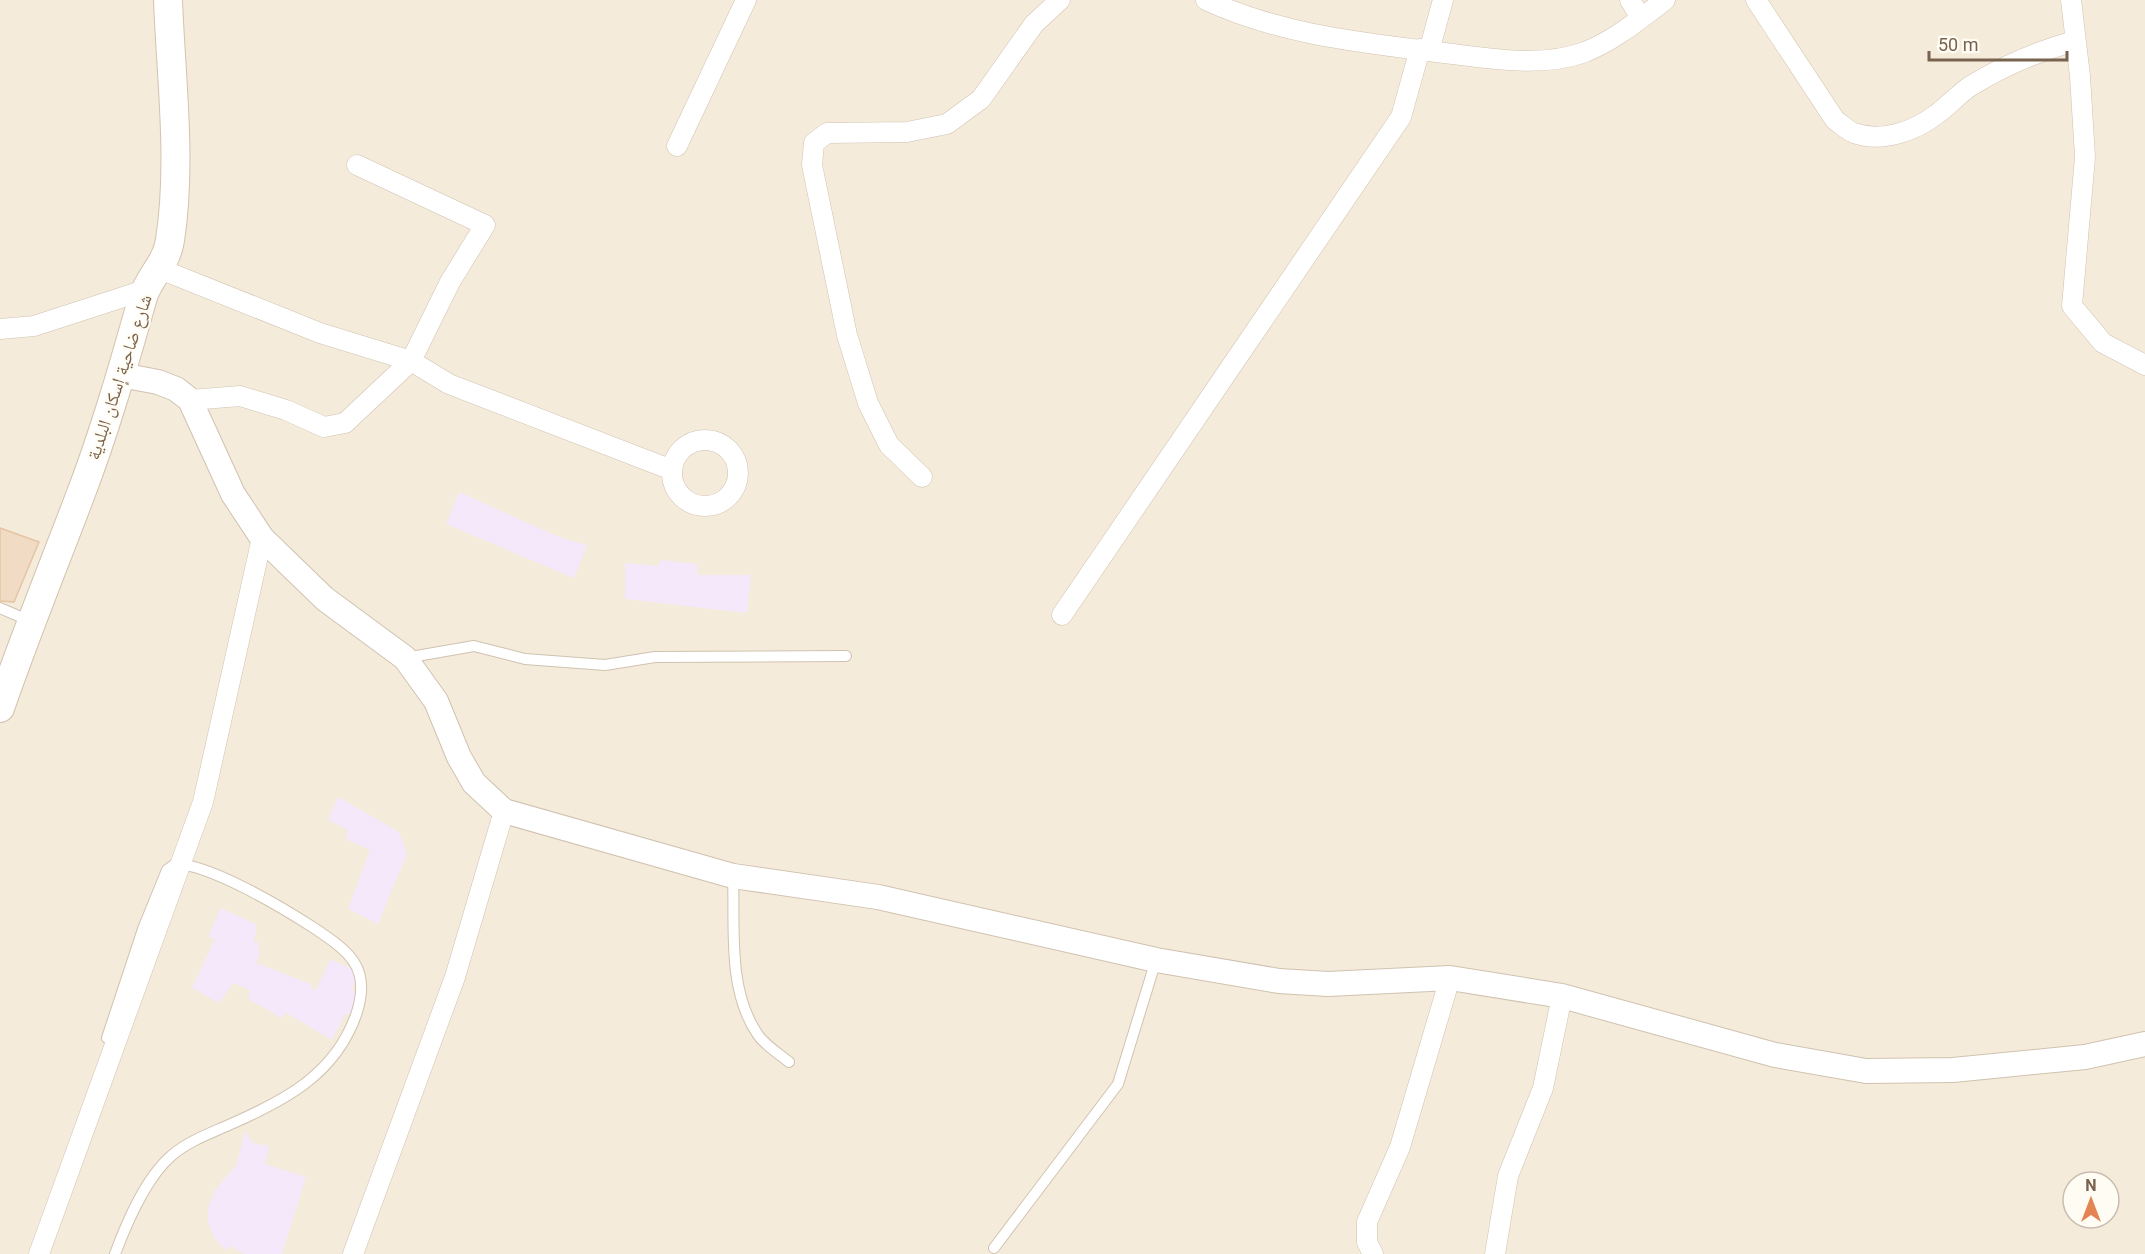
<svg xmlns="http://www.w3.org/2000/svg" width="2145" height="1254" viewBox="0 0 2145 1254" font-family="Roboto,'Noto Naskh Arabic',sans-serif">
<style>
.residential{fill:#f5ebda;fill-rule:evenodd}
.education{fill:#f5e8fa}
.building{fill:#f2dbc4;stroke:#e5c4a4;stroke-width:1.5}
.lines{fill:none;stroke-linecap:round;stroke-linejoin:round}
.service-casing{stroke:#d0c2b0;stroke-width:12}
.minor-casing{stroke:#d0c2b0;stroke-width:21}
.tertiary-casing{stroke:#d0c2b0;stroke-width:26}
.secondary-casing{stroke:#d3c3ae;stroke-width:30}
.service{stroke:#fff;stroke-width:10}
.minor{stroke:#fff;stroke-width:20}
.tertiary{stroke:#fff;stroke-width:24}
.secondary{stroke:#fff;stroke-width:28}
.labels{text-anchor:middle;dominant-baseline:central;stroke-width:4.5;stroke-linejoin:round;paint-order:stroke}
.street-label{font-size:18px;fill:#79624e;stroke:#fffcf3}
</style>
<rect width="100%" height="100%" fill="#fdf8ec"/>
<path class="residential" d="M0 0H2145V1254H0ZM2073 1182H2109V1218H2073Z"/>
<path class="education" d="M459 492 559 537 587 545 574 578 446 524Z
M661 560 697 564 698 575H751L747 613 625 599V563L658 566Z
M338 797 399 832 407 854 378 924 348 909 370 850 346 839 348 830 328 820Z
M221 908 257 925 254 941 258 943 260 954 256 963 311 984 312 990 317 989 330 959 359 972 352 989 359 997 351 1014H345L332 1040 286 1013 282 1018 248 999 250 990 233 983 219 1003 192 988 215 939 208 937Z
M245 1131 253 1143 269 1146 265 1164 306 1177 282 1254H244L230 1246 225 1250 214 1238 208 1222V1208L215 1190 237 1164Z"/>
<path class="building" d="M0 528 39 542 14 602 0 601Z"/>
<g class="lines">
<defs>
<path id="service" d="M0 608 30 621
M405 658 474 646 525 659 605 665 655 657 846 656
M733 876C735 928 727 990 758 1035 765 1045 779 1054 789 1062
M107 1038 143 929 167 870 175 864C210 864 283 908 314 928 350 952 372 968 356 1015 335 1074 286 1100 231 1124 211 1133 188 1141 171 1156 145 1179 127 1222 115 1254
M994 1248 1118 1084 1156 960"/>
<path id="minor" d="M1206 0C1279 34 1357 42 1436 52 1483 57 1539 69 1585 52 1615 40 1640 19 1665 0
M1630 0 1641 18
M1756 0 1835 120C1841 124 1848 131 1854 133 1882 143 1915 131 1937 114 1948 106 1958 95 1969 87 2001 67 2038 51 2075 41
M2071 0 2080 76 2085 157 2072 306 2103 343 2145 365
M1429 51 1443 0
M677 146 746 0
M160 269 320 333 411 361 449 384 672 470
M0 329 34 326 145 290
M190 400 240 396 286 410 324 427 345 423 411 361 450 282 485 225 357 165
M672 473a33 33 0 1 1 66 0a33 33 0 1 1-66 0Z
M922 477 889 445 868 403 847 335 812 165 814 143 827 133 907 132 947 124 981 99 1034 24 1060 0
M1062 615 1401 117 1420 49
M39 1254 203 802 262 538
M353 1254 455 977 504 811
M1373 1254 1367 1242V1222L1400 1147 1450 978
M1495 1254 1508 1176 1543 1088 1562 996"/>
<path id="tertiary" d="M121 375 158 382 176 389 190 400 233 494 262 538 325 599 405 658 436 701 459 757 474 783 504 811 733 876 878 897 1156 960 1279 981 1328 984 1450 978 1562 996 1775 1055 1866 1071 1953 1070 2085 1057 2145 1044"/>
<path id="secondary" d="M0 708C25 636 53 567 80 496 105 431 124 364 143 297 149 277 167 263 170 240 182 162 171 79 168 0"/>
</defs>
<use href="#service" class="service-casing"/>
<use href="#minor" class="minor-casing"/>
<use href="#tertiary" class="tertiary-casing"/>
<use href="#secondary" class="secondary-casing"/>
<use href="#service" class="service"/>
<use href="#minor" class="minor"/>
<use href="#tertiary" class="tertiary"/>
<use href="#secondary" class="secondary"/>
</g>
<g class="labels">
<g class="street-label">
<text transform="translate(119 377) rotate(-72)">شارع ضاحية إسكان البلدية</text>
</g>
</g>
<g transform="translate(2091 1200)"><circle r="28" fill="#fffcf3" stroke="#c9beb1" stroke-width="1.5"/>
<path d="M0-4.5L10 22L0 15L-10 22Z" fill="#e58453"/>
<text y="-9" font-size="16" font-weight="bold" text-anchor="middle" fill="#79624e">N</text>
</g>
<path d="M1929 51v9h138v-9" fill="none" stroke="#79624e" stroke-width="3"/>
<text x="1938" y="51" font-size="18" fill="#79624e" stroke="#fffcf3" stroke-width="4.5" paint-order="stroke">50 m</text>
</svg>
